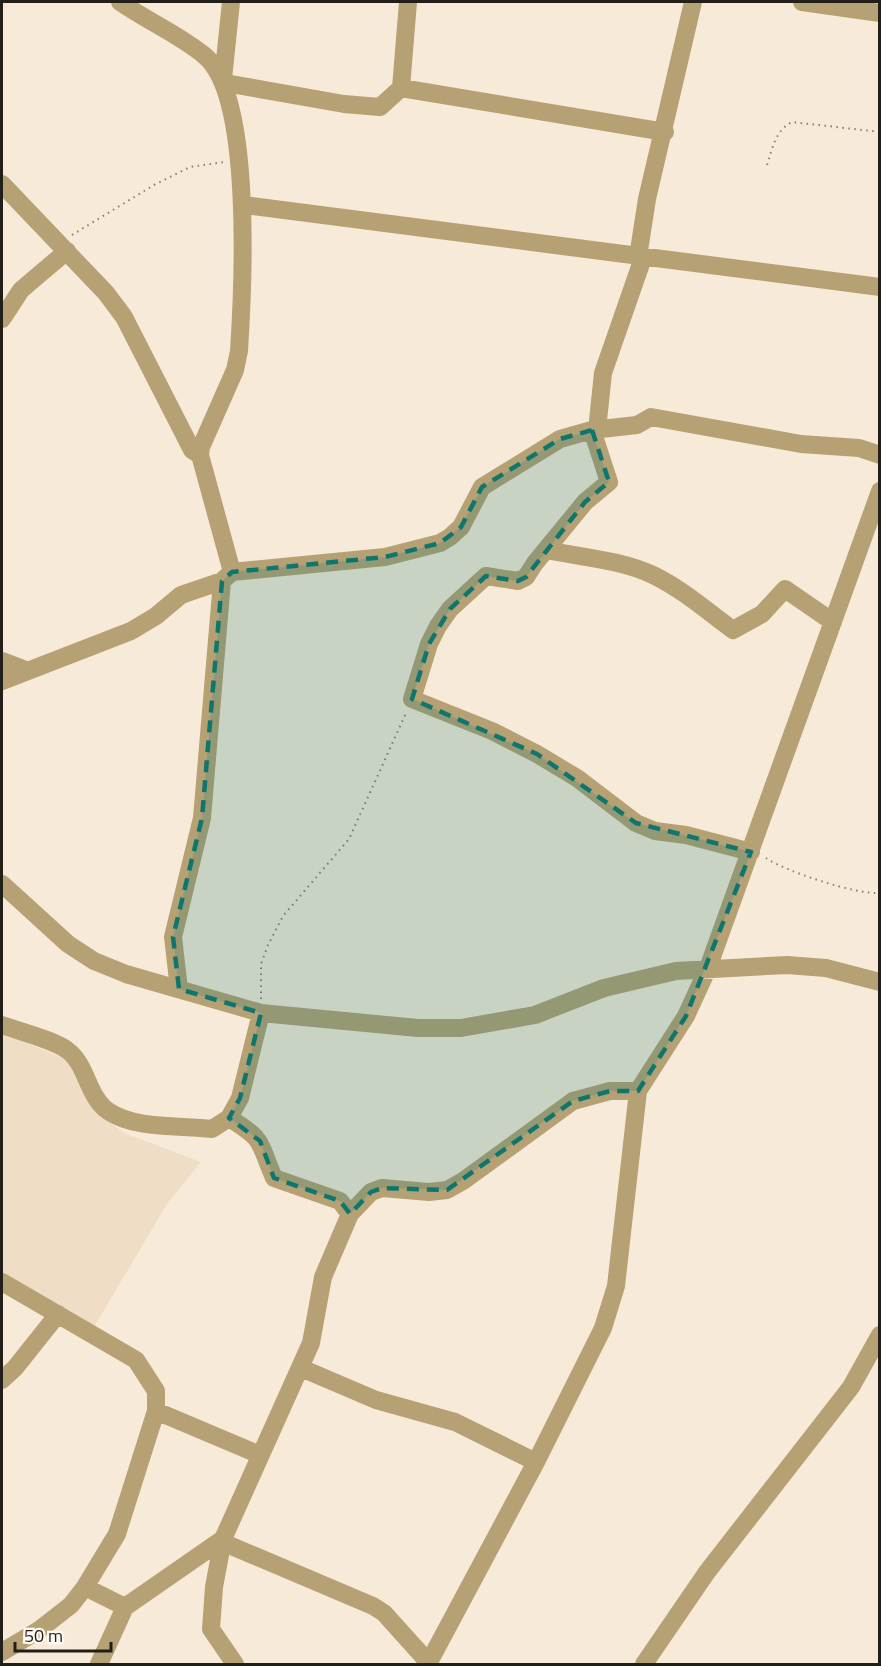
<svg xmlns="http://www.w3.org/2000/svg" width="881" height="1666" viewBox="0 0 881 1666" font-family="'Titillium Web',sans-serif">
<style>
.built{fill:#efddc6}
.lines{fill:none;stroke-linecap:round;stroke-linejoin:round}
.path{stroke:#867d72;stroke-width:2;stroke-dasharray:1.5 4.5;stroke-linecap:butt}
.minor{stroke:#b6a175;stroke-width:18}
.marked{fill:#0f766e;fill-opacity:0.2;stroke:#0f766e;stroke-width:4.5;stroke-dasharray:12 8;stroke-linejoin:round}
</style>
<rect width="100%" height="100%" fill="#f8ead9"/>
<path class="built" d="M2 1033 71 1061 96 1112 124 1133 201 1162 167 1204 94 1327 2 1274Z"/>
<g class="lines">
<path class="path" d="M767 165C773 147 775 131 792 122L880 132
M72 235 154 185 190 167 224 162
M766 858C784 871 857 895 880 893
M261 999V964L268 945 283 916 349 839 406 713"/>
<path class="minor" d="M120 2C147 21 180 35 205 56 253 97 243 289 239 351L235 370 201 447 200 455 232 572
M408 2 401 88 665 132
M802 2 880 13
M223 79 231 2
M225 83 344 104 380 107 401 88
M2 184 106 293 124 317 192 450 200 455
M244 205 880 287
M638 257 647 199 693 2
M2 319 21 290 67 251
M592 430 609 482 585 502 535 563 526 577 518 581 486 576 450 609 438 626 429 644 412 699 492 731 537 754 577 778 636 823 655 831 686 835 751 852
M597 430 603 373 643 258
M546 550C581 557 621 560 653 575 682 589 707 611 733 630L762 614 785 589 833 622
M2 661 28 671
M2 681 131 631 156 616 181 595 222 581 232 572 385 557 440 543 450 537 461 527 482 487 560 439 592 430 637 425 651 417 801 444 859 448 880 455
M2 884 68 944 94 961 126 974 261 1013 418 1028H461L535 1015 604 988 676 971 787 965 826 968 880 982
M179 989 173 937 202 818 222 581
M2 1025C18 1031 54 1040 67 1050 87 1064 87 1096 108 1111 136 1130 180 1125 212 1129L229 1118 240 1098 261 1013
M229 1118C265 1140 258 1141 274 1178L340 1201 350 1214
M2 1282 136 1360 156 1391V1411L117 1534 85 1587 71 1605 39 1630 2 1652
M301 1368 376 1400 455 1422 536 1462
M2 1380 15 1368 58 1314
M156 1411 260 1455
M222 1542 373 1606 384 1613 429 1663
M85 1587 125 1607
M99 1664 125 1607 223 1539
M235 1664 211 1629 214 1587 223 1539 311 1343 323 1277 350 1214 371 1192 382 1188 429 1192 447 1190 463 1181 573 1101 610 1091H638
M428 1664 536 1462 603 1328 616 1286 638 1091 686 1016 708 968 880 491
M644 1664 707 1572 851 1387 880 1335"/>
</g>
<path class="marked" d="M592 430 609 482 585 502 526 577 518 581 486 576 450 609 429 644 412 699 537 754 636 823 751 852 686 1016 638 1091H610L573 1101 447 1190 382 1188 371 1192 350 1214 340 1201 274 1178 260 1141 229 1118 240 1098 261 1013 179 989 173 937 202 818 222 581 232 572 385 557 440 543 461 527 482 487 560 439Z"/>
<rect width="881" height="1666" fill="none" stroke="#221e18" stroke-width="6"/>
<path d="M15 1642v9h96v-9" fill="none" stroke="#221e18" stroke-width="3"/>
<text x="24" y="1642" font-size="18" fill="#221e18" stroke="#fef9f2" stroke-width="4.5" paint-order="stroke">50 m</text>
</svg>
